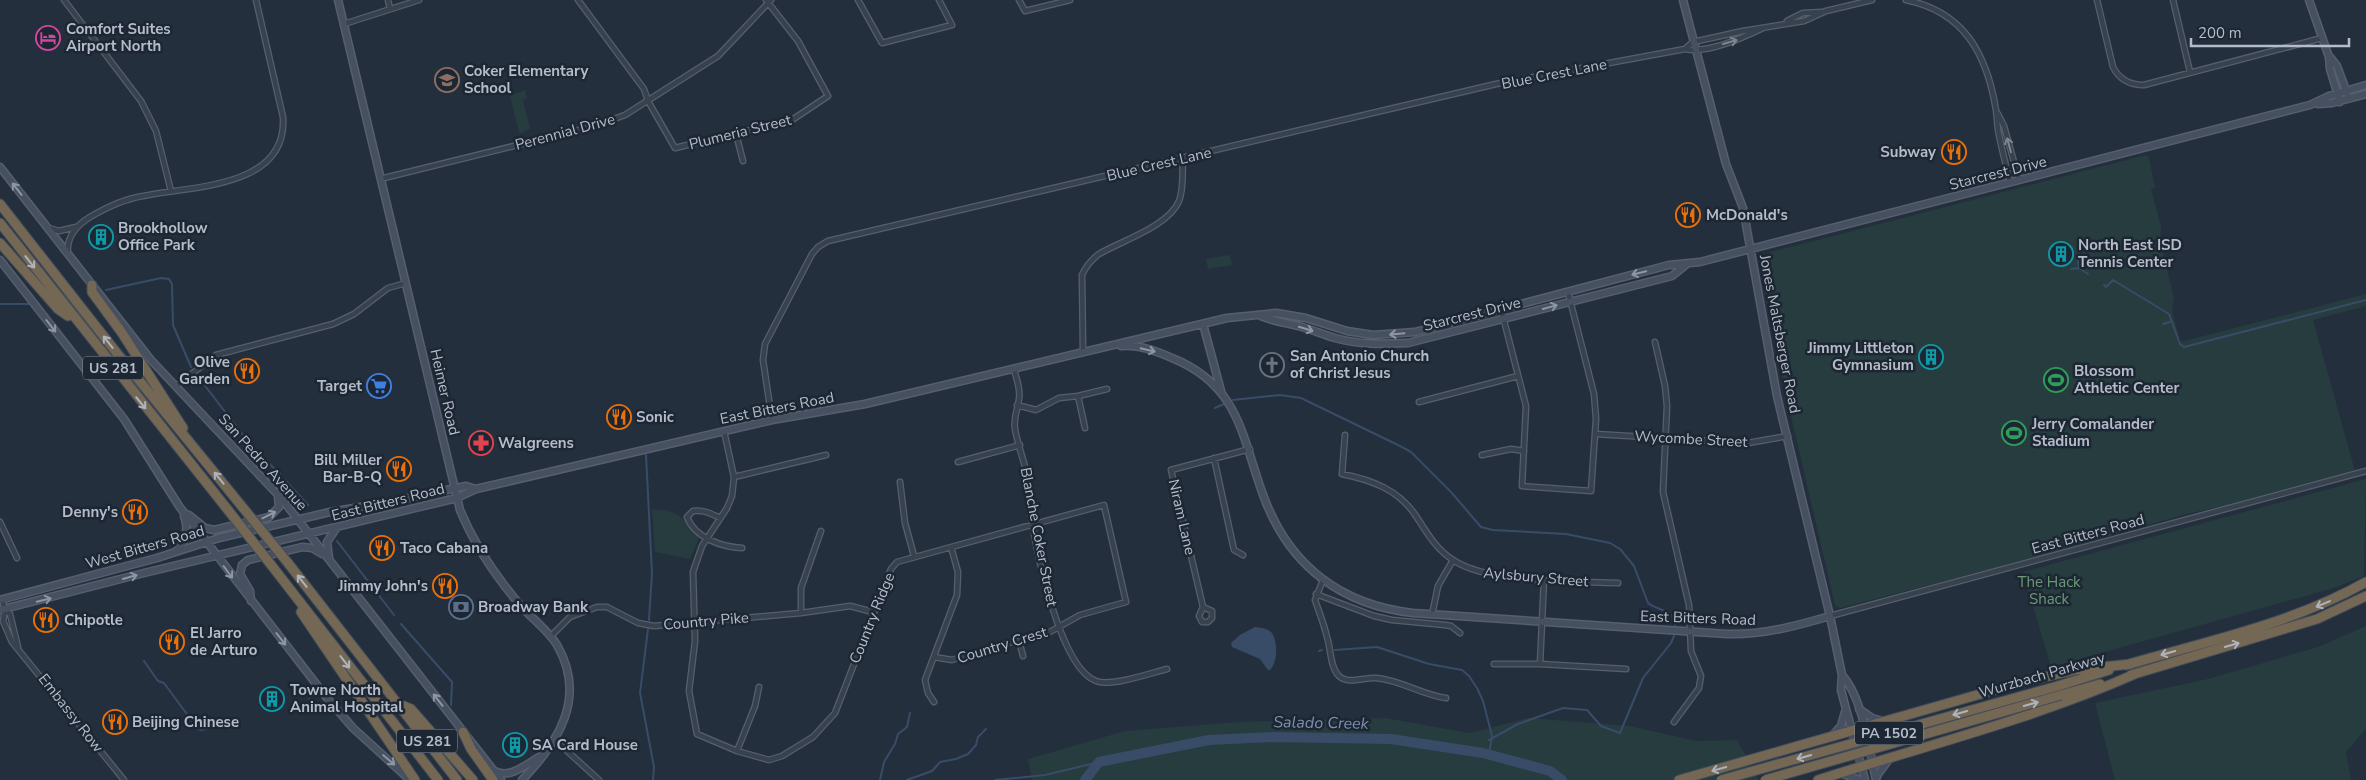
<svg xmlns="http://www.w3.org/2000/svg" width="2366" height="780" viewBox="0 0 2366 780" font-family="'Nunito Sans',sans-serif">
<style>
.green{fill:#263c3f}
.water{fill:#394c67}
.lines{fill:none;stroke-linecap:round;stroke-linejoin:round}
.stream{stroke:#394c67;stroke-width:2}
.river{stroke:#394c67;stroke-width:10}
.street-casing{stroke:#565f6c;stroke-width:7}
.secondary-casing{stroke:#565f6c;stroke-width:9}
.highway-casing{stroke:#434c59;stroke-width:11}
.street{stroke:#38414e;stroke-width:4.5}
.secondary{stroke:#465061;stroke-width:6}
.highway{stroke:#746855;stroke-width:9}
.highway-bridge-casing{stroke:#434c59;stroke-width:11;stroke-linecap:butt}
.highway-bridge{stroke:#746855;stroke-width:9}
.oneway{stroke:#7c8592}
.oneway2{stroke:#8e96a5}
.oneway3{stroke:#aeb4bd}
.labels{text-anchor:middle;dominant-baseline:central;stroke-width:5;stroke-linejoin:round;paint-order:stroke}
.shield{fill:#1d2633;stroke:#878f9c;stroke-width:1}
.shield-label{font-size:14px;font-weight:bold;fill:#b4bcc9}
.poi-label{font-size:15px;font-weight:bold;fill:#b4bcc9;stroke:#1d2633;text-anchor:start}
.street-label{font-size:15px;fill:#b4bcc9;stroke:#1d2633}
.park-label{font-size:15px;fill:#6b9a76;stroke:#1d2633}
.water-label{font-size:16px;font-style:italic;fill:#7c92b1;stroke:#1d2633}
</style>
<rect width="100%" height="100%" fill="#242f3e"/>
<path class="green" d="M525 90 527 98 523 100 530 129 521 133 519 132 510 96Z
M2146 155 2149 158 2155 188 2151 189 2161 227 2160 242 2174 297 2172 310 2180 342 2366 294V306L2313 320 2355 471 2230 505 2186 514 2027 560 1840 608 1835 605 1785 390 1763 258 1771 252Z
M1230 255 1232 265 1208 269 1206 259Z
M2366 479 2364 576 2334 588 2051 667 2023 572Z
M652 509C682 511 681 517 699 538L690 559 655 552Z
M2366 626V729L2346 752 2351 780H2115L2095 703 2208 679 2318 647Z
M1385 718 1470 733 1528 718 1630 726 1696 741 1737 740 1759 780H1032L1028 759 1125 731 1240 722Z"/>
<path class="water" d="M1255 627C1261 628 1267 628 1271 632 1278 640 1278 662 1270 670H1268L1260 659 1232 647 1231 643 1240 635Z"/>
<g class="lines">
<path class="stream" d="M2078 260 2079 268
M2071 269 2079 268 2088 274
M2104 285 2106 287 2113 280 2169 314 2180 344 2184 347 2366 300
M106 290 161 278 169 279 172 284 173 325 191 367
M0 304H28
M2163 324 2170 322
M199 378 250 444
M1233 400 1280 395 1301 398 1400 446 1411 452 1451 492 1481 527 1493 530 1566 534 1610 543 1620 549 1634 566 1648 603C1658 611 1677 610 1675 626
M1215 408 1224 404
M256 451 280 474
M646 455 652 573 649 620
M285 480 308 505
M337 541 394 615
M401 624 452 682 451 705
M648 629 640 693 654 767 653 780
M1335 650 1377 647 1429 664 1462 670 1469 676 1477 688 1483 701 1492 736 1489 754
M1319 651 1322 650
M144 661 158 681 164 683 197 728 201 730 235 723
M309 699H310
M1489 740 1518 724 1563 708 1587 710 1601 726 1620 733 1643 678 1671 643 1674 636
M880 780 884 762 895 744 898 734 907 727 910 713
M907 780 932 771 940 762 956 759 968 754 976 745 978 737 986 729
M995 780 1045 775 1099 762"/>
<path class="river" d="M1085 780 1099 762 1209 740 1273 737 1391 739 1483 753 1550 771 1562 780"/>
<defs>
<path id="street" d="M64 0 141 101 156 131 171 191
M388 0 390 9
M578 0 644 89 648 101 675 148 792 120 828 96 798 41 766 0
M858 0 882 43 952 25 939 0
M1019 0 1025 11 1070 0
M1906 0C1965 12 1987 55 1996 110 1997 117 1997 123 1998 130 2001 147 2006 165 2010 182
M2097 0 2113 67C2119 79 2130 85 2144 85L2322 38
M2173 0 2190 72
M1787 21 1803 13 1822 12
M344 24 419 0
M1685 49 1693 42 1743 31 1804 21 1826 11 1872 0
M1998 114 2004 126 2019 180
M736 134 743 161
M380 179 591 127 625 115 718 56 771 0
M49 228 59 231 76 227
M68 254C66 237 77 225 90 217 107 207 124 199 143 196 192 186 288 188 283 117L256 0
M1501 309 1526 406 1522 486 1591 491 1596 419 1594 394 1568 292
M1655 342 1665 386 1667 406 1663 492 1689 605 1691 651 1701 676 1699 688 1674 722
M1083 351 1082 275C1086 266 1091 260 1099 254 1121 241 1169 226 1179 201 1184 189 1182 172 1183 159
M1014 369C1016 378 1021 389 1019 399 1018 409 1013 417 1015 429 1018 447 1026 465 1029 484 1031 494 1029 505 1031 515 1036 550 1060 668 1096 681 1111 687 1151 673 1167 669
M176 386 216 355 333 324 354 314 388 288 406 283
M1078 396 1085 428
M1419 402 1518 376
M1017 405 1036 410 1059 398 1078 396 1107 389
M772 420 763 360 765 344 812 254 818 247 828 241 1496 84 1685 49C1707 54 1742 38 1763 28
M724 431 734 477 732 496 727 508 702 546 693 572 695 641 689 691 697 734 737 751 769 760 782 756 813 737 835 713 891 569 897 562 1104 505 1126 602 1080 615 1041 637 1007 643 952 660 934 657
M1595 434 1748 443 1788 436
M1345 435 1342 474C1372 480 1399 490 1416 516 1427 533 1436 549 1453 560 1489 584 1573 581 1618 583
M1482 455 1511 449 1524 451
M1214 458 1234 550 1243 555
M958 462 1020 445
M734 477 826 455
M900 482 905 523 914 556
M720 518C710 513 704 510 693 511L687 517C695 538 722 547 742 548
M0 522 17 558
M1323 580 1315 600C1319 612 1324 624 1327 637 1331 649 1330 667 1339 676 1348 685 1365 677 1376 678 1401 680 1422 695 1446 698
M1316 594 1374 616 1392 620 1445 625 1451 626 1460 633
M2 599 5 610 3 621 12 642 124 780
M1203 607 1212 611V618L1208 622H1202L1199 616 1203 607 1171 470 1250 449
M5 610 10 614 18 647
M801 613V588L821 531
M1432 615 1438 586 1453 560
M1830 616 2366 471
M551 636 570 617 597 607H607L638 623 654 626 801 613 850 606 873 612
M1019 641 1023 656
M1494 664H1540L1626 669
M1540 664 1544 579
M934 702 928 693 925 680 957 595 958 572 951 547
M555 740 599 780
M737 751 755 706 759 687"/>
<path id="secondary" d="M338 0 460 510C474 544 497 578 521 606 532 619 548 630 557 645 587 697 559 742 522 780
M1683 0 1726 164 1743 208 1777 396 1830 616 1842 675 1841 690 1865 780
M2309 0 2329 57 2330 69 2340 102
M2330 57 2337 66 2347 93
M2318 104 2332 103 2366 94
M0 167 151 360 281 498 501 780
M0 260 124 419 179 506 327 698 353 728 410 780
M1261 316C1275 322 1288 323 1302 327 1313 330 1324 335 1335 338 1359 345 1383 344 1408 343L1672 276 1687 264
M1203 324 1221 391
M1121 346C1138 344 1157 351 1172 358 1242 386 1242 441 1265 500 1291 567 1342 605 1413 613L1727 634C1763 635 1796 626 1830 616
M189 515 205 528 214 530 269 517 279 507 278 496
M175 552C186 543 189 529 184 516
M329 558 327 542 337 527
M0 600 157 558 219 538 330 512 384 503 466 486 476 489
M251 601 250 591 240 574 242 565 248 560 302 547 312 548 322 554
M0 610 144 573 457 498 476 489 772 420 865 404 1227 318 1276 313 1306 318 1347 331 1373 335 1415 332 1669 265 1700 262 2310 105 2329 96 2366 85
M1842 675C1863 698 1869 750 1876 780
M1859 709 1872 718 1883 721
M1832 736 1841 726 1845 712
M495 771C509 780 528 763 541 756
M1843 774 1860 780
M1876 779 1878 774 1890 758"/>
<path id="highway" d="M0 204 116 352 244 509
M0 223 228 510
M0 243 58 309 68 316
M92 285V292L122 333 183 428
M288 563 457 780
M272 566 438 780
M301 612 415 780
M2126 665C2207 641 2292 624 2366 582
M2131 675 2317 619 2366 596
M2058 686 2109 670
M2061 695 2100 684
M399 704 411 709 473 780
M463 732 471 749 493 780
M1679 780 2019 683 2074 670 2131 664
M1818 780C1924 746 2033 719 2135 674"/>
</defs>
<use href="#street" class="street-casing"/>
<use href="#secondary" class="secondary-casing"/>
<use href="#highway" class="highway-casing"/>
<use href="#street" class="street"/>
<use href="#secondary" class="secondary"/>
<use href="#highway" class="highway"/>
<defs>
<path id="highway-bridge" d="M244 509 288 563
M228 510 272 566
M1721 780 2058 686
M1765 780 2061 695"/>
</defs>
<use href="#highway-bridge" class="highway-bridge-casing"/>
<use href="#highway-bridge" class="highway-bridge"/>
</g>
<defs><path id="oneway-shaft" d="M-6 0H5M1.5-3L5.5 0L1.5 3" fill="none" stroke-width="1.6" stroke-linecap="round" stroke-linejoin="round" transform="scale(1.25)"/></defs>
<g class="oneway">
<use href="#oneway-shaft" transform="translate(1730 42) rotate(-16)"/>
<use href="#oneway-shaft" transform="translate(2009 145) rotate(-105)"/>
</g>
<g class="oneway2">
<use href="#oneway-shaft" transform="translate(17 189) rotate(-128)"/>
<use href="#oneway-shaft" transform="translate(1639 273) rotate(166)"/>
<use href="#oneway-shaft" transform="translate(1550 307) rotate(-15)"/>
<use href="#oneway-shaft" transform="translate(51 326) rotate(52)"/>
<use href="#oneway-shaft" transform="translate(1306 329) rotate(17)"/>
<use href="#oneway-shaft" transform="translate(1397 334) rotate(175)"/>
<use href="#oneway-shaft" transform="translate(1148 350) rotate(13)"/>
<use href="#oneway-shaft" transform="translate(269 515) rotate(-26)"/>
<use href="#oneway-shaft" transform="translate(228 572) rotate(53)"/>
<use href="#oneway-shaft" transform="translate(130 577) rotate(-16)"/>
<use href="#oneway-shaft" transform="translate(44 600) rotate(-14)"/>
<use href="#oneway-shaft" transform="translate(281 639) rotate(52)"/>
<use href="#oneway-shaft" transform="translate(438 700) rotate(-128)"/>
<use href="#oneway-shaft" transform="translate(389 760) rotate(40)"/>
</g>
<g class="oneway3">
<use href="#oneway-shaft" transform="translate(30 262) rotate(52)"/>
<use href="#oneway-shaft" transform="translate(108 342) rotate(-128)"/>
<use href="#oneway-shaft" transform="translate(141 403) rotate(50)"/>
<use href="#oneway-shaft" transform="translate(219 478) rotate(-129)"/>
<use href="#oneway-shaft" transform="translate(302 581) rotate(-128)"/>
<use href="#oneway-shaft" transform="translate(2323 604) rotate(157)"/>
<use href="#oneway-shaft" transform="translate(2232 645) rotate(-16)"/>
<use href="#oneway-shaft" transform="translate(2168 653) rotate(164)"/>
<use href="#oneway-shaft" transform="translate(345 662) rotate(52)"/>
<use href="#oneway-shaft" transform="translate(2031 704) rotate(-16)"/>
<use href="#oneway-shaft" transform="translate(1960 713) rotate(164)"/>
<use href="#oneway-shaft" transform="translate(1804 757) rotate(164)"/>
<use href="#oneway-shaft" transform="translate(1719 769) rotate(165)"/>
</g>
<defs>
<symbol id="hotel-ring" viewBox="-11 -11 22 22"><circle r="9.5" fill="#1d2633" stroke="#d1479c" stroke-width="1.5"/><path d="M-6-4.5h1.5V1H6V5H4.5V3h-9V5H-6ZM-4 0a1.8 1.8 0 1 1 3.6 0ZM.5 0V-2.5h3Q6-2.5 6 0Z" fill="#d1479c"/></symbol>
<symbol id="school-ring" viewBox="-11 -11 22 22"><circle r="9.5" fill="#1d2633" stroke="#8d6e63" stroke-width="1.5"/><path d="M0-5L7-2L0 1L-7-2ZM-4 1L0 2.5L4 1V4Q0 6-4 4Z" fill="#8d6e63"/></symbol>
<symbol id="restaurant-ring" viewBox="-11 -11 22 22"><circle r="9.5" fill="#1d2633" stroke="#e8710a" stroke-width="1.5"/><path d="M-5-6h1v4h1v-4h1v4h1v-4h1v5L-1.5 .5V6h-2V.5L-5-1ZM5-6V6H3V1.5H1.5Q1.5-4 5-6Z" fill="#e8710a"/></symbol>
<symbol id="building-ring" viewBox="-11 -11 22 22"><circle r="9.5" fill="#1d2633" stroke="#0f9aa8" stroke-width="1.5"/><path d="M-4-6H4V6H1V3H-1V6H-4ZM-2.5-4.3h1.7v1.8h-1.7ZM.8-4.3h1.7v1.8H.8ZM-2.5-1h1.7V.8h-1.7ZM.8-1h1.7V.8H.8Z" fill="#0f9aa8"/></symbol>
<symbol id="church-ring" viewBox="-11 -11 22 22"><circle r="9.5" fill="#1d2633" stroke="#6b7280" stroke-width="1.5"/><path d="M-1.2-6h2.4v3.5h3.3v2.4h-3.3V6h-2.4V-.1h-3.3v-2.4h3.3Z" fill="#6b7280"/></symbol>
<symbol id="stadium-ring" viewBox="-11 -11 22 22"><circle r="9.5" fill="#1d2633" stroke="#2e9e5b" stroke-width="1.5"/><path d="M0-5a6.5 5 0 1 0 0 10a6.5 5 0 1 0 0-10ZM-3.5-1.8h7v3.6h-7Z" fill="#2e9e5b"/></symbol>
<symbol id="supermarket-ring" viewBox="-11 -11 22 22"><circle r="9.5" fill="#1d2633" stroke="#3f7fe0" stroke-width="1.5"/><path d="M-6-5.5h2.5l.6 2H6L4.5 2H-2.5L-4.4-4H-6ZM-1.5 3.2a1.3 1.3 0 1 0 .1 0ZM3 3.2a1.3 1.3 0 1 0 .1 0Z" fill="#3f7fe0"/></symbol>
<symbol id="pharmacy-ring" viewBox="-11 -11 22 22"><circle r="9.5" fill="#1d2633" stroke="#e0444e" stroke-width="1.5"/><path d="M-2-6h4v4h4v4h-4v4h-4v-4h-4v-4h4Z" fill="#e0444e"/></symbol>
<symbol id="bank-ring" viewBox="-11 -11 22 22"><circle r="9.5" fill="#1d2633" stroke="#5c6f8a" stroke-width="1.5"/><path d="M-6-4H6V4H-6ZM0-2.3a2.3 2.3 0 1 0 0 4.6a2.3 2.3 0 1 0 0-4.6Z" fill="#5c6f8a"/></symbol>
</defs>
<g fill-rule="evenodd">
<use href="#hotel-ring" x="34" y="24" width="28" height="28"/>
<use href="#school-ring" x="433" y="66" width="28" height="28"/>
<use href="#restaurant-ring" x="1940" y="138" width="28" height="28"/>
<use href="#restaurant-ring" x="1674" y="201" width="28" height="28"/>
<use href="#building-ring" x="87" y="223" width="28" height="28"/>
<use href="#building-ring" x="2047" y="240" width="28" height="28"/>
<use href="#building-ring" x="1917" y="343" width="28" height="28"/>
<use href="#church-ring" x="1258" y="351" width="28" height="28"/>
<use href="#restaurant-ring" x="233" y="357" width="28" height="28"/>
<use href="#stadium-ring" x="2042" y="366" width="28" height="28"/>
<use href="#supermarket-ring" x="365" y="372" width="28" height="28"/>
<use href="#restaurant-ring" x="605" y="403" width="28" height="28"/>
<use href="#stadium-ring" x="2000" y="419" width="28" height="28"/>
<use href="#pharmacy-ring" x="467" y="429" width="28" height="28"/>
<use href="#restaurant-ring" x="385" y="455" width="28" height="28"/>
<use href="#restaurant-ring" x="121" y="498" width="28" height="28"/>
<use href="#restaurant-ring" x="368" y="534" width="28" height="28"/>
<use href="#restaurant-ring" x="431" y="572" width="28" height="28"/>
<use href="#bank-ring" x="447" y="593" width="28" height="28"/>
<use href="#restaurant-ring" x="32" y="606" width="28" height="28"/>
<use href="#restaurant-ring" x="158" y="628" width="28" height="28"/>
<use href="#building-ring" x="258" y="685" width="28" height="28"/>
<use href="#restaurant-ring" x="101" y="708" width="28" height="28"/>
<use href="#building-ring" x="501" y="731" width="28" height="28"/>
</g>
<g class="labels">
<g class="shield">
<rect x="83" y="356.5" width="60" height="23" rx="4"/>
<rect x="1855" y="721.5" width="68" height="23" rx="4"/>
<rect x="397" y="729.5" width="60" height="23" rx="4"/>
</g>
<g class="shield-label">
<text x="113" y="368">US 281</text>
<text x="1889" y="733">PA 1502</text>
<text x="427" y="741">US 281</text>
</g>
<g class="poi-label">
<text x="66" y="29">Comfort Suites<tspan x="66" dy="17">Airport North</tspan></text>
<text x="464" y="71">Coker Elementary<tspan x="464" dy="17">School</tspan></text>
<text x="1936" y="152" text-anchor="end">Subway</text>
<text x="1706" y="215">McDonald's</text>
<text x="118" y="228">Brookhollow<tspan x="118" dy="17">Office Park</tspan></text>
<text x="2078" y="245">North East ISD<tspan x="2078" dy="17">Tennis Center</tspan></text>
<text x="1914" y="348" text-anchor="end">Jimmy Littleton<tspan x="1914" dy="17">Gymnasium</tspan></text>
<text x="1290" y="356">San Antonio Church<tspan x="1290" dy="17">of Christ Jesus</tspan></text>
<text x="230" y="362" text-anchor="end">Olive<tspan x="230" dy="17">Garden</tspan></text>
<text x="2074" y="371">Blossom<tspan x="2074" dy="17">Athletic Center</tspan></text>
<text x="362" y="386" text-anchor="end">Target</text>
<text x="636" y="417">Sonic</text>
<text x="2032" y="424">Jerry Comalander<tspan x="2032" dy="17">Stadium</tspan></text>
<text x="498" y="443">Walgreens</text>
<text x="382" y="460" text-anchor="end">Bill Miller<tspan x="382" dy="17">Bar-B-Q</tspan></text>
<text x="118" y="512" text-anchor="end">Denny's</text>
<text x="400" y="548">Taco Cabana</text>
<text x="428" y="586" text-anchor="end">Jimmy John's</text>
<text x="478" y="607">Broadway Bank</text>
<text x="64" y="620">Chipotle</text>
<text x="190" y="633">El Jarro<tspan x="190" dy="17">de Arturo</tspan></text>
<text x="290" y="690">Towne North<tspan x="290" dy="17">Animal Hospital</tspan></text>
<text x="132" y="722">Beijing Chinese</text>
<text x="532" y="745">SA Card House</text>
</g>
<g class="street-label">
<text transform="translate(1554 74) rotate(-11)">Blue Crest Lane</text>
<text transform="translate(565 132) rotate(-15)">Perennial Drive</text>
<text transform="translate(740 132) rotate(-14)">Plumeria Street</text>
<text transform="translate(1159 164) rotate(-13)">Blue Crest Lane</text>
<text transform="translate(1998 173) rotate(-14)">Starcrest Drive</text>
<text transform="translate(1472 314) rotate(-14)">Starcrest Drive</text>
<text transform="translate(1780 334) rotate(79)">Jones Maltsberger Road</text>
<text transform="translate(445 392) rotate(77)">Heimer Road</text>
<text transform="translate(777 408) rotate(-11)">East Bitters Road</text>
<text transform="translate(1691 439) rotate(3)">Wycombe Street</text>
<text transform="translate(263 462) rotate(48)">San Pedro Avenue</text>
<text transform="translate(388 502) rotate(-14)">East Bitters Road</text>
<text transform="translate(1182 517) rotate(77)">Niram Lane</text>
<text transform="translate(2088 534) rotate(-15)">East Bitters Road</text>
<text transform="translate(1039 537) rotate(79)">Blanche Coker Street</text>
<text transform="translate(145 547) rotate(-16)">West Bitters Road</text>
<text transform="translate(1536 577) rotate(5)">Aylsbury Street</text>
<text transform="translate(872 618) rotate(-68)">Country Ridge</text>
<text transform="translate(1698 618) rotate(2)">East Bitters Road</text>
<text transform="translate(706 621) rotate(-5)">Country Pike</text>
<text transform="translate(1002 645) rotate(-17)">Country Crest</text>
<text transform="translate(2042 675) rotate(-16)">Wurzbach Parkway</text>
<text transform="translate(71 713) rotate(52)">Embassy Row</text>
</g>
<g class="park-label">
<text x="2049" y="582">The Hack<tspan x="2049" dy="17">Shack</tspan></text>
</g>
<g class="water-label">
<text transform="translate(1321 723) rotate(1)">Salado Creek</text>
</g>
</g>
<path d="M2191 38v8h158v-8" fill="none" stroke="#b4bcc9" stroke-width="2.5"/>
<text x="2198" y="38" font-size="15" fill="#b4bcc9" stroke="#1d2633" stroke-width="4" paint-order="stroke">200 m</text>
</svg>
